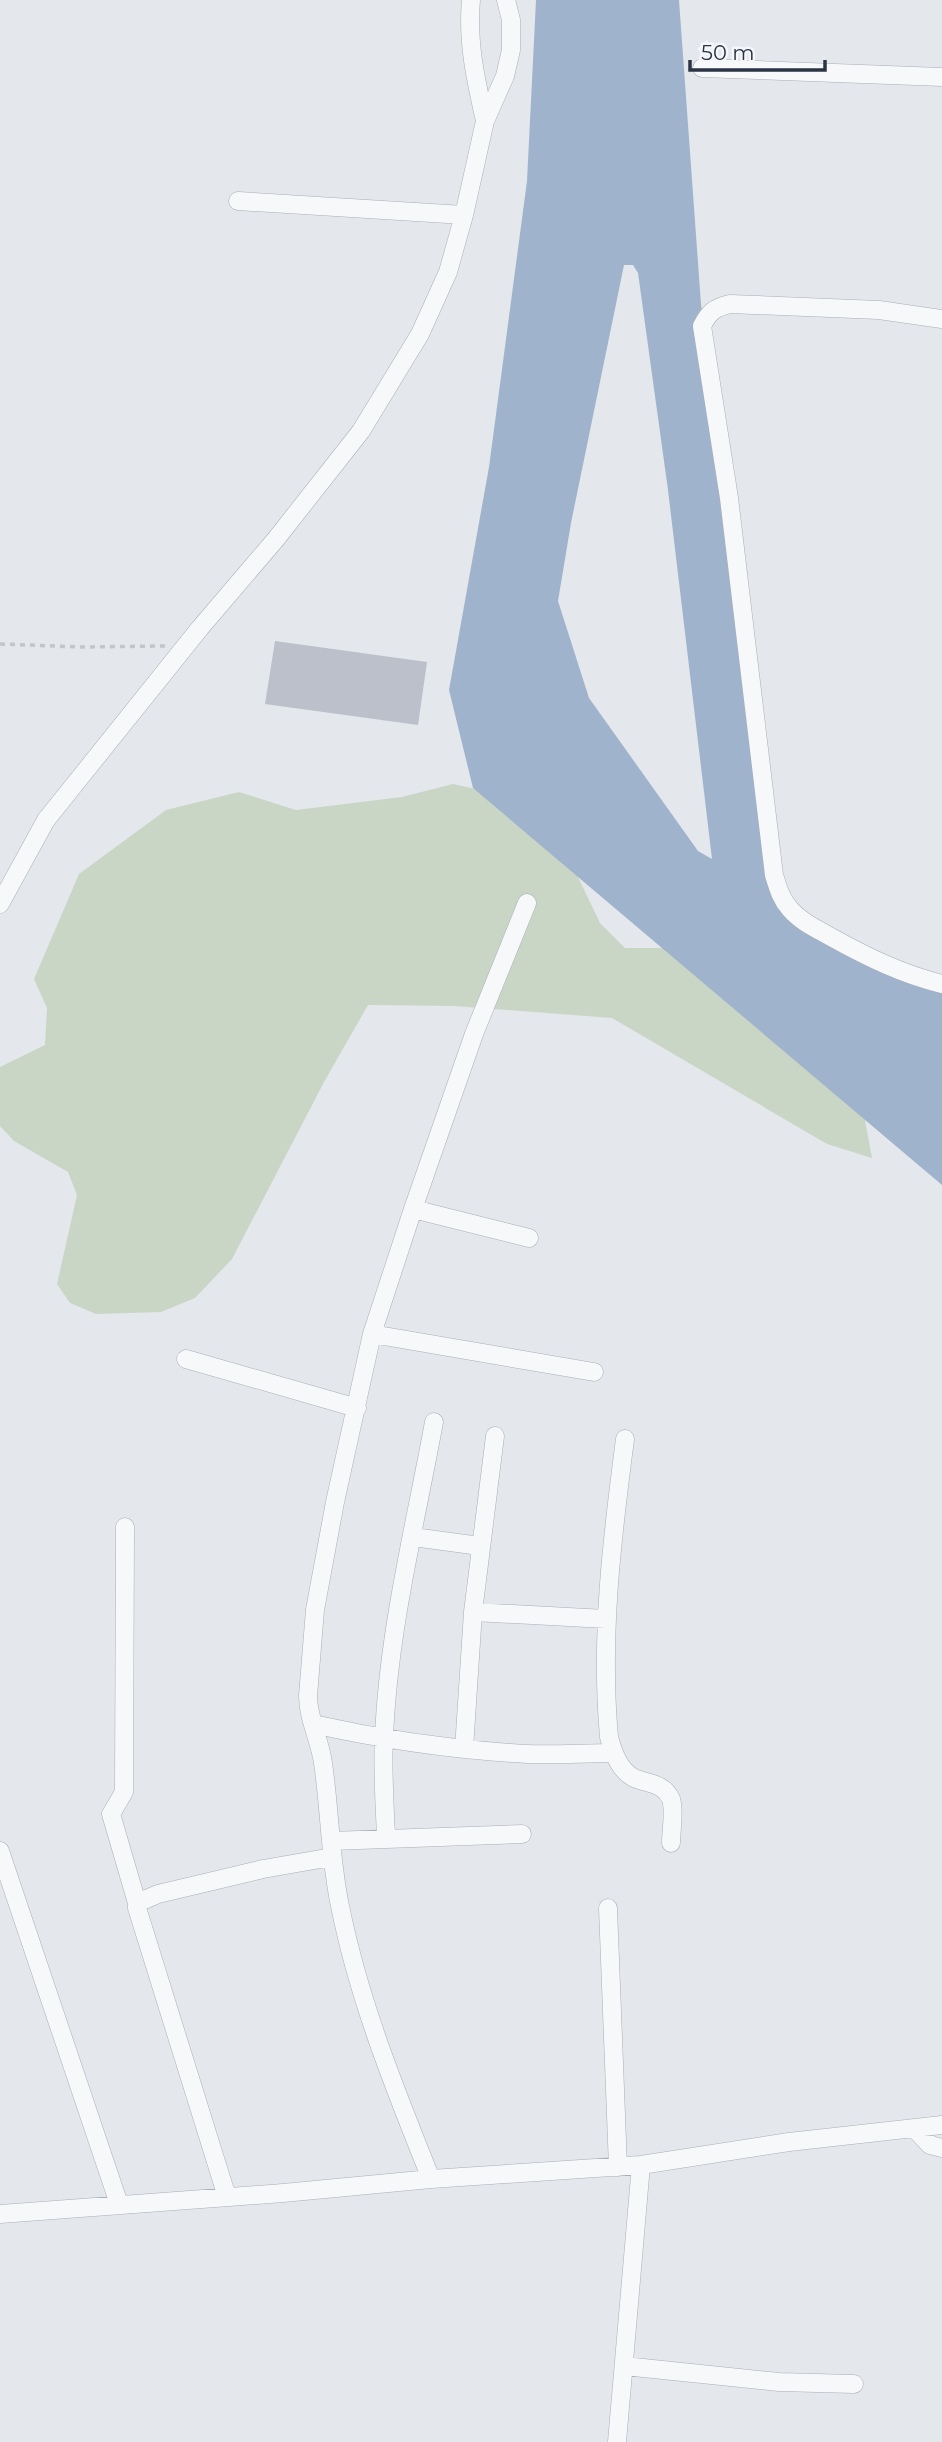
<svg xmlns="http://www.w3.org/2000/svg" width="942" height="2442" viewBox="0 0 942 2442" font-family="Montserrat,sans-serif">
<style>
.green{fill:#c9d6c5}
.water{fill:#9fb4cc;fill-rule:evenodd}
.building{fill:#bbc0ca}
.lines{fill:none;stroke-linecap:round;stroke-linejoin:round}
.minor-casing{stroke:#a9aeb7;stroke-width:19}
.path{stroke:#c2c5cb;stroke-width:3.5;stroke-dasharray:5 5;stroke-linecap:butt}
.minor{stroke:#f7f8fa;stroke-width:18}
</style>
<rect width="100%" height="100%" fill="#e4e7ec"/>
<path class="green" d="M453 784 507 796 566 852 600 923 625 948H690L862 1104 872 1158 827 1144 612 1018 454 1006 368 1005 324 1082 232 1259 195 1298 161 1312 96 1314 70 1303 57 1284 77 1195 68 1172 14 1141 0 1126V1067L45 1045 47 1008 34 979 79 874 166 810 239 792 296 810 402 797Z"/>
<path class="water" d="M536 0H679L701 304 772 896 894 967 942 983V1185L473 788 449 690 489 467 527 181ZM624 265H633L638 273 668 490 712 859 698 851 589 698 558 601 571 523Z"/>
<path class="building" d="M275 641 427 662 418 725 265 704Z"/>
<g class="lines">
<defs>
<path id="minor" d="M471 0C467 42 476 81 485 121
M702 68 942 77
M238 201 464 215
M942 319 879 310 730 304C714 308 709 312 702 326L729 498 774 875C778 888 781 899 790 909 801 922 817 929 831 937 867 957 902 974 942 984
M0 904 46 820 200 628 276 539 361 431 420 334 448 272 464 215 485 121 505 76 511 50V20L506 0
M413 1209 529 1238
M372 1334 594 1372
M186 1359 357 1408
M625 1439C612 1538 600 1637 609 1737 613 1752 619 1770 634 1778 648 1784 664 1783 671 1799 675 1812 671 1830 671 1843
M125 1527 124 1792 111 1814 137 1903
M413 1537 480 1546
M473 1612 606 1619
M313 1724C384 1740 455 1750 527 1754 556 1755 585 1753 613 1753
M464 1749 473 1612 495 1436
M386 1839C385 1806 382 1771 384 1738 388 1632 415 1526 434 1422
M331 1841 522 1834
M0 1851 119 2204
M608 1908 618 2167
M914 2128 930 2145 942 2148
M431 2179C395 2089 359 2001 340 1906 330 1859 330 1811 323 1763 320 1740 308 1719 308 1696L315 1610 335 1502 372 1334 413 1209 474 1034 527 903
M227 2197 137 1908V1903L158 1894 263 1869 332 1857
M0 2214 283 2193 431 2179 641 2165 789 2142 942 2125
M624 2366 779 2382 854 2384
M617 2442 641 2165"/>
</defs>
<use href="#minor" class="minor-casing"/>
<path class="path" d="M0 644 81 647 165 646"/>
<use href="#minor" class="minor"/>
</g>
<path d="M690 60v10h135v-10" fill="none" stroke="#2b3445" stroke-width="3.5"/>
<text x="701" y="60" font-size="21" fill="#2b3445" stroke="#f4f6f9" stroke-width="5" paint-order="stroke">50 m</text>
</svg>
